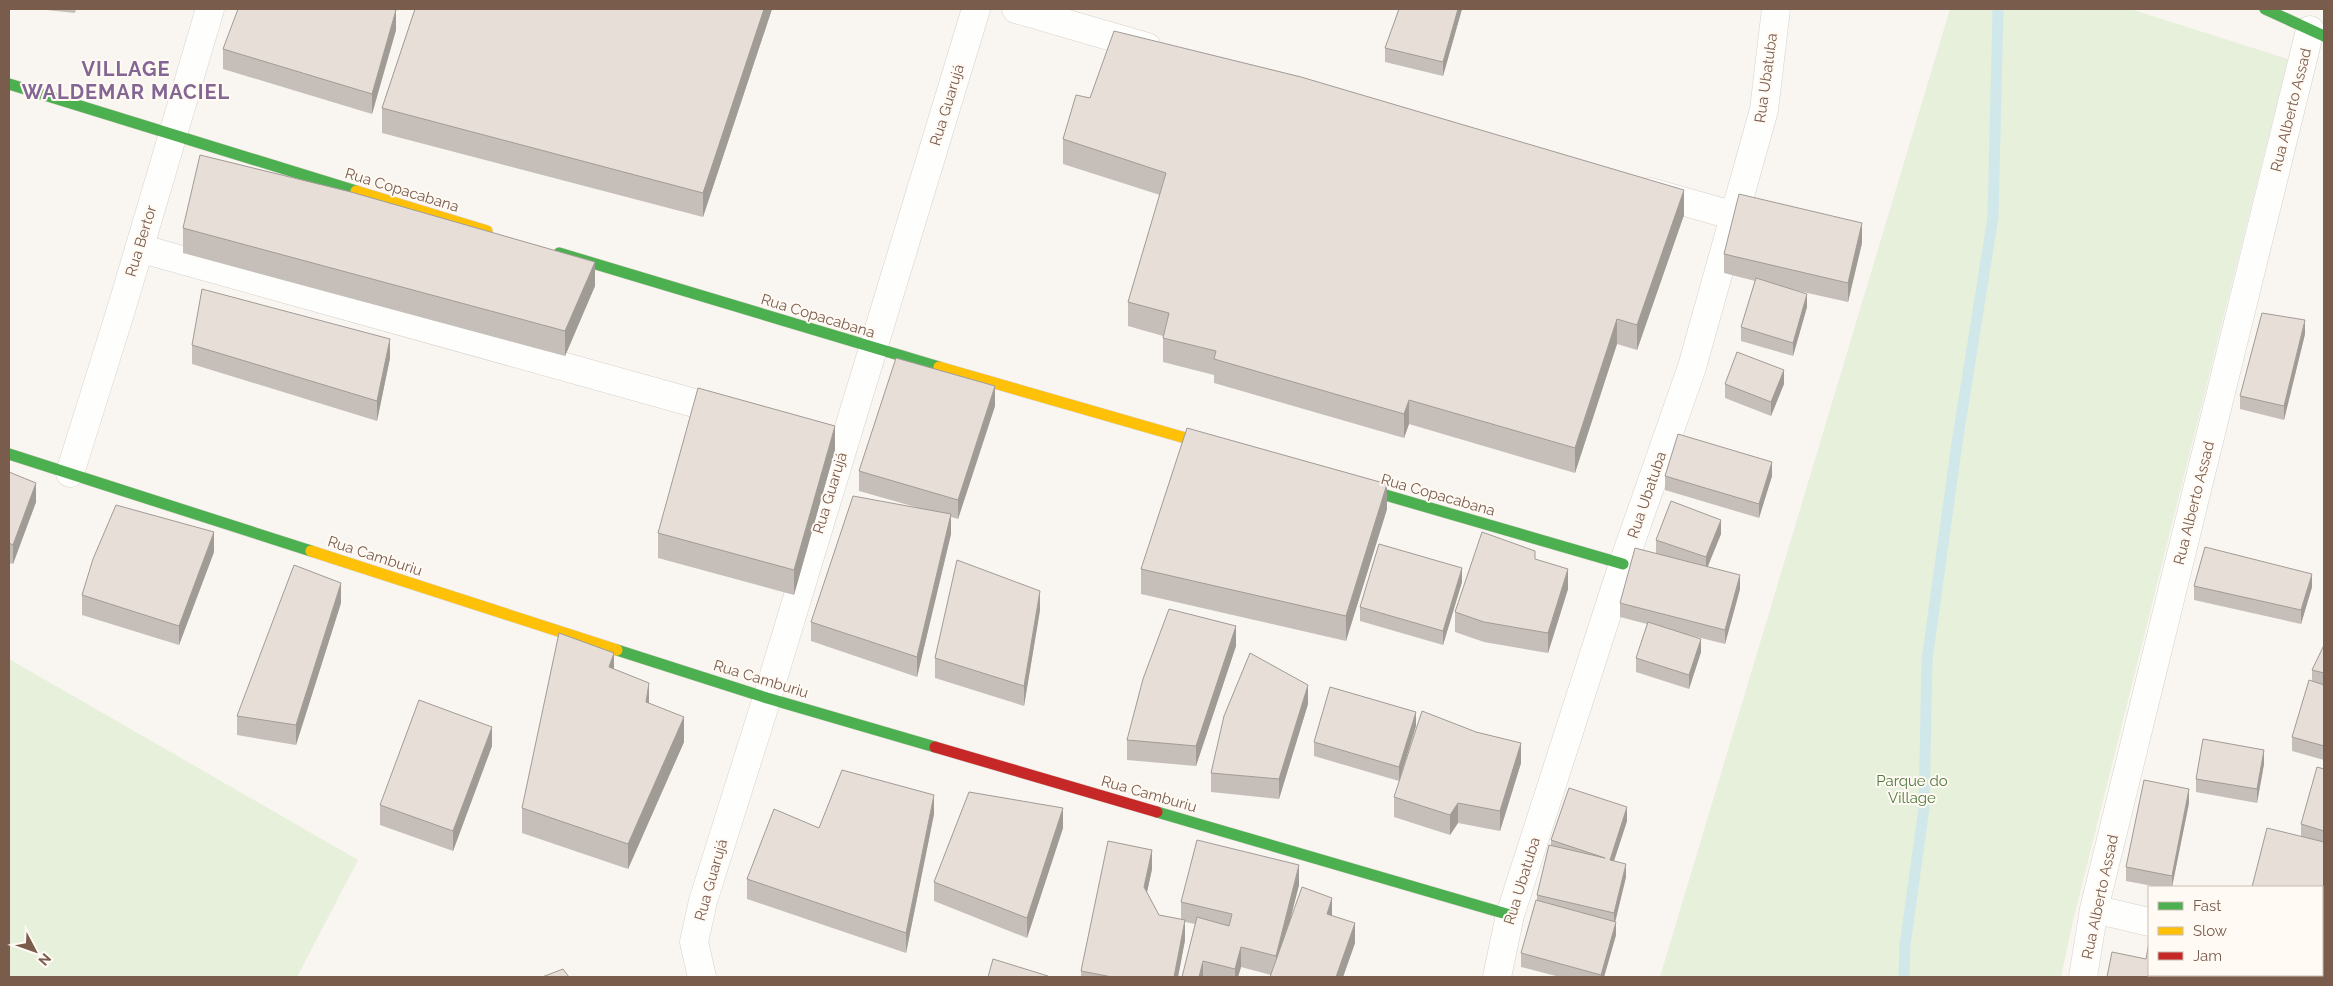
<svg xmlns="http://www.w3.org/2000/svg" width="2333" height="986" viewBox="0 0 2333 986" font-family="Raleway,sans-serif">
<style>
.green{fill:#e7f0db}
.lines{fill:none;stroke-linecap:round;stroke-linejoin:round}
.stream{stroke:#d0e8ea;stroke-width:11}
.street-casing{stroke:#d7d1cb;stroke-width:29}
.fast-casing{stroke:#d9d2cb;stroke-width:12}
.slow-casing{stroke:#d9d2cb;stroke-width:12}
.jam-casing{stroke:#d9d2cb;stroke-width:12}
.street{stroke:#fefefd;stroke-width:28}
.fast{stroke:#4caf50;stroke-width:11}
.slow{stroke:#ffc107;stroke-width:11}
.jam{stroke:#c62828;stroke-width:11}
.wall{fill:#c6bfb9}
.shaded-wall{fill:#a19b96}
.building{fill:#e6ded7;stroke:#a19b96}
.labels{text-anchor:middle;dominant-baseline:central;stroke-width:4;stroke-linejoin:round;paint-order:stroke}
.street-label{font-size:15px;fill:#7a5c4d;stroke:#fffaf3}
.park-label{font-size:15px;fill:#537a41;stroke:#fffaf3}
.district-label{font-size:20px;font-weight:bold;letter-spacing:1px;fill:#846695;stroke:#fffaf3}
</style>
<rect width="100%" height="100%" fill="#f9f5f0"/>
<path class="green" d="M1950 9H2130L2288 59 2073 921 2061 977H1660Z
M9 659 358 860 297 977H9Z"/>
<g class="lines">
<path class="stream" d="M1904 977 1905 945 1924 808 1927 660 1957 443 1993 217 1998 9"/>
<defs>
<path id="street" d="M1016 9 1147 47
M1650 192 1735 216
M139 248 730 413
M70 473 121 310 210 9
M2094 909 2149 922
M2322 961H2324
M702 977 694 942 703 901 767 698 976 9
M1497 977 1510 915 1623 564 1692 367 1764 110 1776 9
M2083 977 2094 909 2310 30"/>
<path id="fast" d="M2265 9 2324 36
M9 84 356 191
M559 253 939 367
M9 454 311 551
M1351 485 1623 564
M617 650 767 698 935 747
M1157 812 1510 915"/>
<path id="slow" d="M356 191 487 231
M939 367 1220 448
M311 551 617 650"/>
<path id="jam" d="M935 747 1157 812"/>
</defs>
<use href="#street" class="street-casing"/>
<use href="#fast" class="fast-casing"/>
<use href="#slow" class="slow-casing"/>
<use href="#jam" class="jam-casing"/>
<use href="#street" class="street"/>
<use href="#fast" class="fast"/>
<use href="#slow" class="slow"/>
<use href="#jam" class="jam"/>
</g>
<path class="wall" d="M37 9H76L75 13Z
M415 9H772L703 217 382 133V108Z
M1399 9H1462L1443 76 1385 62V48Z
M396 30 372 114 223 69V49Z
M1090 98 1684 215 1637 350 1617 344 1575 473 1409 424 1404 438 1214 383V375L1163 362V336L1128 326V302L1160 195 1063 164V139Z
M183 228 595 286 565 356 183 253Z
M1862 243 1848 302 1794 290 1807 307 1793 356 1741 341V327L1755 281 1724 273V254Z
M2305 334 2284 420 2240 409V396Z
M192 345 390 358 377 421 192 364Z
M1725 384H1784L1771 416 1725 398Z
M995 406 958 519 951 517V534L917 677 811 641V622L919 508 859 491V471Z
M835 450 794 595 658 558V533Z
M9 472 36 502 13 564 9 563Z
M1665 476H1772L1759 518 1665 490Z
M1387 509 1346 641 1141 594V569Z
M1721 534 1707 567 1740 589 1725 644 1689 635 1701 652 1689 689 1636 672V658L1647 624 1620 617V603L1656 554V540Z
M214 552 179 645 82 615V595Z
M1535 559 1568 589 1548 653 1484 642 1455 632V612Z
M1462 582 1443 645 1360 621V607Z
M2194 586 2312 587 2301 624 2194 600Z
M341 603 296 745 237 735V716Z
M1040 610 1024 706 935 678V658Z
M2324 645V760L2292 751V737L2312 681V670Z
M1236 646 1196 766 1127 760V740Z
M614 669 649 703 684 742 628 869 522 833V808Z
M1308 704 1279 799 1211 792V773Z
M1416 726 1399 781 1314 756V742Z
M1476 732 1521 763 1500 831 1458 823 1450 835 1394 817V797Z
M492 746 453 851 380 825V805Z
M2264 764 2257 803 2196 792V779Z
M2324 769V926L2322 925V887L2301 836V824Z
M2189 803 2172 887H2158L2126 881V867Z
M934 814 906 953 747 899V879L819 828Z
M1627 821 1614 861 1626 877 1615 921 1616 935 1604 977H1560L1521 967V953L1537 900V895L1551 846V840Z
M1063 828 1027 938 934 901V882Z
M1152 869 1147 892 1159 915 1181 919V902L1299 885 1288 926 1332 916 1355 943 1343 977H1270L1271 975 1241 967 1238 977H1182L1195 924 1185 922V940L1178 977H1081V971Z"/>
<path class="shaded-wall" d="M764 9H772L703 217V193Z
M1458 9H1462L1443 76V62Z
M396 10V30L372 114V94Z
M1684 190V215L1637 350V325Z
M1862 223V243L1848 302V283Z
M595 262V286L565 356V331Z
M1807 294V307L1793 356V343Z
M1617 319V344L1575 473V448Z
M2305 320V334L2284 420V406Z
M390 339V358L377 421V401Z
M1784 370V384L1771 416V402Z
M995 386V406L958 519V500Z
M1409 400V424L1404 438V414Z
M835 426V450L794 595V570Z
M1772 462V476L1759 518V504Z
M36 483V502L13 564V545Z
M1387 484V509L1346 641V616Z
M951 514V534L917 677V657Z
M1721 520V534L1706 571V557Z
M214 532V552L179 645V626Z
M1462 568V582L1443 645V631Z
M1568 569V589L1548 653V633Z
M2312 574V587L2301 624V610Z
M1740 575V589L1725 644V630Z
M341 583V603L296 745V725Z
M1040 591V610L1024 706V686Z
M1236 626V646L1196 766V746Z
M1701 639V652L1689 689V675Z
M614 653V677L609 667Z
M649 683V708L646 702Z
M1308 685V704L1279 799V779Z
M1416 712V726L1399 781V767Z
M684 717V742L628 869V844Z
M492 727V746L453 851V831Z
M1521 743V763L1500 831V811Z
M2264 750V764L2257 803V789Z
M2189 789V803L2172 887V876Z
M934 795V814L906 953V933Z
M1458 803V823L1450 835V815Z
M1627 807V821L1610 873V860Z
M1063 808V828L1027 938V918Z
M1152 850V869L1144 906V887Z
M1626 864V877L1614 927V913Z
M1299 865V885L1276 976V956Z
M1332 898V917L1327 914Z
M1185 920V940L1178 977H1174Z
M1616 922V935L1604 977H1601V975Z
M1355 923V943L1343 977H1336Z
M1241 947V967L1238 977H1235V969Z
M1203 961V977H1199Z"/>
<path class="building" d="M238 9H391L396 10 372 94 223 49Z
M415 9H764L703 193 382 108Z
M1399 9H1458L1443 62 1385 48Z
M1114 31 1301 77 1684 190 1637 325 1617 319 1575 448 1409 400 1404 414 1214 359 1216 351 1163 338 1169 313 1128 302 1166 173 1063 139 1076 95 1090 98Z
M200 155 351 192 595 262 565 331 183 228Z
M1739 194 1862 223 1848 283 1724 254Z
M1756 278 1807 294 1793 343 1741 327Z
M202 289 390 339 377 401 192 345Z
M2262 313 2305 320 2284 406 2240 396Z
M1737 352 1784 370 1771 402 1725 384Z
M896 358 995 386 958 500 859 471Z
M698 388 835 426 794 570 658 533Z
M1187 428 1387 484 1346 616 1141 569Z
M1678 434 1772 462 1759 504 1665 476Z
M9 472 36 483 13 545 9 543Z
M853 496 951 514 917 657 811 622Z
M1671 501 1721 520 1706 557 1656 540Z
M116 505 214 532 179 626 82 595 93 559Z
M1482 532 1535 551V559L1568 569 1548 633 1484 622 1455 612Z
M1379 544 1462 568 1443 631 1360 607Z
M2205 547 2312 574 2301 610 2194 586Z
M1635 548 1740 575 1725 630 1620 603Z
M957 560 1040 591 1024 686 935 658Z
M294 565 341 583 296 725 237 716Z
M1169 609 1236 626 1196 746 1127 740 1143 679Z
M1648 622 1701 639 1689 675 1636 658Z
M559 633 614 653 609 667 649 683 646 702 684 717 628 844 522 808Z
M2324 645V673L2312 670Z
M1250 653 1308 685 1279 779 1211 773 1224 716Z
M2309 680 2324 685V746L2292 737Z
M1330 687 1416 712 1399 767 1314 742Z
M419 700 492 727 453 831 380 805Z
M1422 711 1476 732 1521 743 1500 811 1458 803 1450 815 1394 797Z
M2203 739 2264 750 2257 789 2196 779Z
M2317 767 2324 769V831L2301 824Z
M842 770 934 795 906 933 747 879 774 809 819 828Z
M2144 780 2189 789 2172 876 2126 867Z
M1569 788 1627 807 1610 860 1626 864 1614 913 1537 895 1549 845 1605 858 1551 840Z
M969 792 1063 808 1027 918 934 882Z
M2267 828 2324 842V912L2322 911V887H2252Z
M1197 840 1299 865 1276 956 1241 947 1235 969 1203 961 1199 977H1182L1197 917 1229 926 1232 914 1181 902Z
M1108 841 1152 850 1144 887 1159 915 1185 920 1174 977H1112L1081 971Z
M1302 887 1332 898 1327 914 1355 923 1336 977H1270Z
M1536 900 1616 922 1601 975 1521 953Z
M2149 942V975H2205L2204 977H2107L2112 952 2146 959Z
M993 959 1048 976V977H988Z
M2322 967 2324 968V977H2226L2227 975H2322Z
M563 969 569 977H542Z"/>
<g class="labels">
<g class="street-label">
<text transform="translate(1766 78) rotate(-82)">Rua Ubatuba</text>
<text transform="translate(947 105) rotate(-73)">Rua Guarujá</text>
<text transform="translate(2291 110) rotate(-76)">Rua Alberto Assad</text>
<text transform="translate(402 190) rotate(17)">Rua Copacabana</text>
<text transform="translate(141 241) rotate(-73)">Rua Bertor</text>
<text transform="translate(818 316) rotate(17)">Rua Copacabana</text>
<text transform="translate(830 493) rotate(-73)">Rua Guarujá</text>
<text transform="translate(1438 495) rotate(16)">Rua Copacabana</text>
<text transform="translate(1647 495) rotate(-71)">Rua Ubatuba</text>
<text transform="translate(2194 503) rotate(-76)">Rua Alberto Assad</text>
<text transform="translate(375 556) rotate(18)">Rua Camburiu</text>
<text transform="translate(761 679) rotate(17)">Rua Camburiu</text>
<text transform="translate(1149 794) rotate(16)">Rua Camburiu</text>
<text transform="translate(711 880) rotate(-74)">Rua Guarujá</text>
<text transform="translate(1522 881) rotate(-73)">Rua Ubatuba</text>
<text transform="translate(2100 897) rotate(-78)">Rua Alberto Assad</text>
</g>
<g class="park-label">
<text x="1912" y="781">Parque do<tspan x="1912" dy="17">Village</tspan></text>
</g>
<g class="district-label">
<text x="126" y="69">VILLAGE<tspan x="126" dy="23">WALDEMAR MACIEL</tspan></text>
</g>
</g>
<rect width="2333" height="986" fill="none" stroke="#7a5c4d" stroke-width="20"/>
<rect x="2148" y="886" width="175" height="90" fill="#fffaf3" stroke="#cabbb1"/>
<rect x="2158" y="902" width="25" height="8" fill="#4caf50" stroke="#cabbb1"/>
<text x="2193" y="911" font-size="15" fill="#7a5c4d">Fast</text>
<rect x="2158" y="927" width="25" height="8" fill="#ffc107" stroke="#cabbb1"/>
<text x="2193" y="936" font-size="15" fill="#7a5c4d">Slow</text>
<rect x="2158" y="952" width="25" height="8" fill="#c62828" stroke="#cabbb1"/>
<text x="2193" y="961" font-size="15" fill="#7a5c4d">Jam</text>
<g transform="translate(35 951) rotate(131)" stroke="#fffaf3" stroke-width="4" paint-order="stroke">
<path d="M0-4L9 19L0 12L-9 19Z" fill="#7a5c4d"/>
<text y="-8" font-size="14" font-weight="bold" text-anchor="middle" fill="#7a5c4d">N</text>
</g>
</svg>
